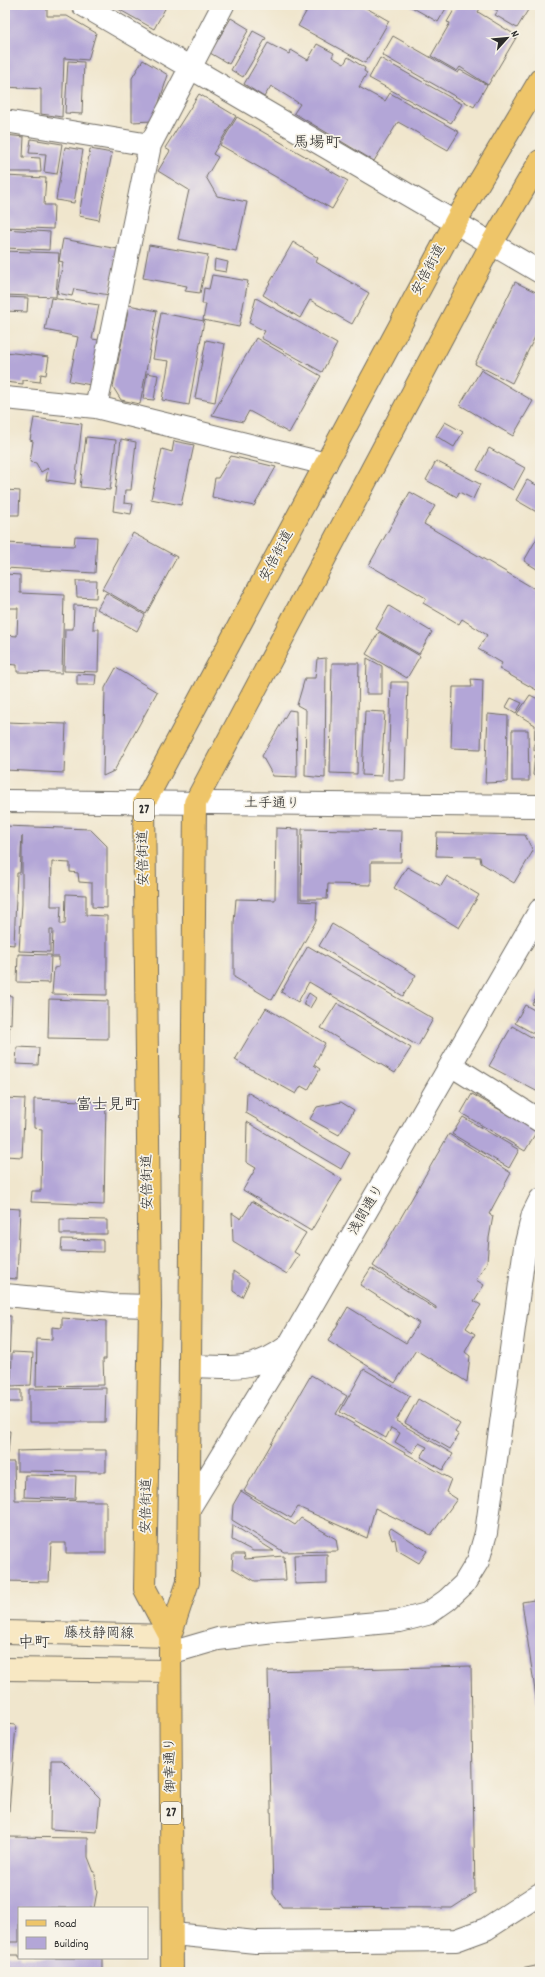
<svg xmlns="http://www.w3.org/2000/svg" width="545" height="1977" viewBox="0 0 545 1977" font-family="Dekko,'Klee One',sans-serif">
<style>
.building{fill:#b3a6d7}
.lines{fill:none;stroke-linecap:round;stroke-linejoin:round}
.minor-casing{stroke:#706c64;stroke-width:24}
.tertiary-casing{stroke:#706c64;stroke-width:24}
.secondary-casing{stroke:#706c64;stroke-width:24}
.primary-casing{stroke:#706c64;stroke-width:24}
.minor{stroke:#fff;stroke-width:22}
.tertiary{stroke:#fff;stroke-width:22}
.secondary{stroke:#f8e8c3;stroke-width:22}
.primary{stroke:#eec569;stroke-width:22}
.labels{text-anchor:middle;dominant-baseline:central;stroke-width:3.5;stroke-linejoin:round;paint-order:stroke}
.shield{fill:#f7f3e8;stroke:#686764;stroke-width:1}
.shield-label{font-size:13px;font-weight:bold;fill:#2b2b2b}
.street-label{font-size:14px;fill:#2b2b2b;stroke:#f7f3e8}
.quarter-label{font-size:16px;fill:#2b2b2b;stroke:#f7f3e8}
</style>
<rect width="100%" height="100%" fill="#f7f3e8"/>
<filter id="ink" filterUnits="userSpaceOnUse"><feTurbulence type="fractalNoise" baseFrequency=".025" numOctaves="2"/><feDisplacementMap in="SourceGraphic" scale="8" xChannelSelector="R" yChannelSelector="G"/><feConvolveMatrix kernelMatrix="1 2 1 2 8 2 1 2 1" color-interpolation-filters="sRGB"/></filter>
<filter id="wash" filterUnits="userSpaceOnUse"><feTurbulence type="fractalNoise" baseFrequency=".012" numOctaves="4" result="noise"/><feDisplacementMap in="SourceGraphic" scale="16" xChannelSelector="R" yChannelSelector="G"/><feGaussianBlur stdDeviation="0.9" result="paint"/><feColorMatrix in="noise" values="0 0 0 0 0 0 0 0 0 0 0 0 0 0 0 0 0 1.4 0 .05"/><feComposite in="paint" operator="in"/></filter>
<g filter="url(#wash)">
<rect width="100%" height="100%" fill="#f0e6cd"/>
<g id="blocks">
<path class="building" d="M5 5H47V16H67L96 33 88 60 64 58 62 117 41 114V89L5 87Z
M111 5H167L154 29Z
M310 5H361L389 21 365 63 298 26Z
M408 5H448L438 22Z
M457 5H482L478 12 517 36 488 85 460 67 457 71 431 56 450 23 447 22Z
M487 5H531L517 28 495 15 498 11Z
M231 18 249 29 229 64 210 53Z
M253 31 266 38 243 77 231 70Z
M393 36 458 73 460 70 487 85 474 107 382 55Z
M268 43 289 54 291 50 308 60 317 44 334 53 332 57 344 64 348 57 365 68 364 71 367 73 359 87 385 101 390 93 459 132 448 150 398 122 374 161 294 113 300 104 271 86 264 97 244 84Z
M380 58 462 104 451 123 369 78Z
M143 60 168 75 153 121 132 122V78Z
M68 61 84 62 82 114 65 113Z
M199 94 236 116 213 154 218 157 206 177 217 196 247 202 236 251 178 239 189 190 158 171 170 151 165 148Z
M237 117 348 181 332 209 220 145Z
M5 135 24 137 23 157 40 158 41 172H5Z
M31 139 62 144 57 174 44 172 46 154 29 153Z
M65 147 83 150 74 203 56 200Z
M90 149 112 153 99 220 79 216Z
M5 176 46 178 44 205H54L53 229 5 227Z
M5 229 50 232 49 250 5 248Z
M63 239 118 249 109 295 74 289 72 296 57 293 63 262 59 261Z
M293 242 318 258 316 262 369 293 352 324 310 300 300 318 263 295Z
M149 245 208 255 200 293 185 291 187 286 143 278Z
M5 251 59 253 56 297 5 295Z
M215 259 228 262 226 272 214 270Z
M212 275 248 281 239 327 203 320 206 304H202L204 288 209 289Z
M515 282 540 294V334L537 333 512 383 475 364Z
M5 297 28 298 27 312 5 311Z
M51 298 99 305 92 339 99 340 91 385 69 381 78 337 45 330Z
M256 298 337 344 322 372 261 338 265 331 249 323Z
M129 305 157 311 140 404 121 400 113 387Z
M161 313 204 321 189 405 162 400 169 361 153 359Z
M256 338 321 376 289 433 249 411 243 422 212 415Z
M206 340 225 344 215 402 195 398Z
M5 352 49 357 46 375 41 374 40 382 23 380V384L5 382Z
M481 370 533 401 513 436 460 405Z
M147 373 158 375 154 400 143 399Z
M34 418 82 424 75 484 46 480 48 468 41 472 36 463 30 462 33 441 30 440Z
M445 422 463 432 454 447 436 436Z
M86 437 116 440 110 490 80 487Z
M121 439 136 442 131 490H125L124 503 133 504 131 514 113 511Z
M174 441 194 445 181 505 151 499 162 449 172 452Z
M489 448 525 468 513 490 477 470Z
M231 456 276 467 254 506 212 497 215 478H218Z
M436 461 480 484 473 499 459 492 457 497 426 480Z
M527 480 540 487V514L516 500Z
M5 490 20 491 19 515H5Z
M410 492 435 506 424 524 540 592V692L499 669 502 663 478 649 487 635 462 619 459 624 423 603 426 598 369 565Z
M133 533 177 557 146 614 102 589Z
M540 533V571L524 561Z
M75 536 97 537 95 573 5 568V543L74 546Z
M5 574 20 575V593L64 595 62 673 17 672V665L5 664V635L17 636 18 608H5Z
M76 581H97L96 598 77 597Z
M106 593 145 615 137 631 97 609Z
M74 605 94 606 93 629H99L98 672 64 671 65 629H73Z
M389 606 432 632 419 654 376 629Z
M379 632 420 656 407 678 366 654Z
M326 658 325 778 305 776 306 710 297 705 305 678H315L317 659Z
M367 658 382 666V694H366Z
M332 663H359L357 774 330 773Z
M116 668 157 692 114 771 103 776 105 688Z
M77 674 96 675 95 685H77Z
M471 679 483 680 481 749 451 748 453 687H472Z
M391 682H408L405 780H388Z
M530 695 540 700V721L537 726 540 728V753L534 750 535 725 517 714Z
M511 698 522 703 516 713 506 707Z
M289 710 296 711 297 777 273 776 262 756Z
M365 711 385 712 381 776 362 775Z
M488 714 508 716 507 782 485 783Z
M5 722 66 724 64 773 5 770Z
M512 730H528L529 781H512Z
M535 755 540 758V779L533 775Z
M5 826 90 829 107 846V908L92 907V883L79 882 78 873 70 872V863L52 862 51 906H61L60 924H65L66 894 86 895V915L107 916V995L52 994 54 968 59 967V957H52L53 930H50V952L19 951 22 904V836L20 873H17L14 945 5 944Z
M276 828 299 829V901L317 902 316 921 272 1000 234 977V923L236 899 275 900Z
M302 829 402 831 401 862H371V885L328 884 327 899H301Z
M437 833 525 835 533 851 514 883 481 863 480 857 436 856Z
M407 867 441 886 447 876 479 895 459 928 394 888Z
M332 924 416 975 403 996 319 946Z
M308 946 433 1019 418 1046 309 982 298 1002 281 992Z
M18 954 51 955 50 983 17 982Z
M540 990V1009L532 1004Z
M309 993 316 998 310 1008 303 1004Z
M5 995 12 996 11 1024 5 1023Z
M49 999 108 1001V1039L48 1038Z
M337 1003 411 1048 395 1073 321 1028Z
M525 1005 540 1013V1037L515 1023Z
M266 1008 325 1043 314 1065 320 1069 308 1090 301 1086 296 1094 235 1060Z
M512 1026 540 1042V1093L489 1066Z
M5 1027H9V1043H5Z
M17 1047 39 1048 38 1065 16 1064Z
M247 1092 350 1153 341 1169 246 1113Z
M472 1094 537 1131 525 1151 461 1113Z
M5 1098 25 1099 22 1157 5 1156Z
M34 1099 106 1102 104 1205 31 1202 32 1191H41L42 1129 34 1128Z
M341 1102 354 1110 339 1135 310 1119 317 1107Z
M463 1117 519 1150 509 1168 452 1134Z
M247 1122 342 1179 311 1231 243 1190 256 1168 246 1162Z
M449 1134 511 1173 489 1214 493 1216 489 1238 487 1262 476 1280 484 1285 474 1301 481 1305 466 1328 475 1334 465 1352 470 1356 467 1382 416 1350 395 1383 328 1341 348 1307 406 1343 419 1323 360 1285 371 1268 436 1309V1307L373 1266Z
M252 1201 306 1233 294 1252 299 1255 287 1274 233 1241 232 1213 241 1219Z
M5 1208 20 1209 17 1279 5 1278Z
M60 1219 107 1220V1234H60Z
M62 1239 103 1240V1252L61 1251Z
M233 1271 249 1282 242 1297 233 1291Z
M5 1316H11L8 1387H5Z
M62 1318 106 1321V1359H103L104 1385 36 1386 37 1339 52 1340V1327L62 1328Z
M12 1352 33 1353 31 1385 11 1386Z
M364 1369 410 1396 396 1421 453 1454 443 1470 421 1457 427 1447 419 1443 413 1453 395 1442 400 1433 391 1428 386 1438 340 1412Z
M311 1375 347 1396 336 1414 451 1479 446 1492 457 1499 431 1535 375 1508 367 1538 298 1507 291 1518 244 1491Z
M106 1388 105 1422H29V1389Z
M5 1390H21V1402H5Z
M418 1399 460 1424 455 1432 459 1435 450 1449 405 1423Z
M5 1431H10L8 1453H5Z
M57 1450H106V1472L17 1471V1451Z
M5 1462H14L15 1500 106 1501V1553H66V1543H51L49 1582 5 1581Z
M25 1475 76 1476 75 1499 24 1497Z
M241 1491 295 1525 301 1518 336 1539 338 1551 284 1552 232 1520 233 1505Z
M233 1525 274 1551H253L232 1540Z
M391 1528 427 1551 419 1563 397 1550 395 1539 392 1540 389 1531Z
M233 1554H244L245 1559 284 1556 286 1580 255 1581 232 1568Z
M327 1554V1583L295 1584 294 1555Z
M540 1599V1718H539L522 1602Z
M471 1666 475 1893 452 1908 282 1907 273 1894 268 1671Z
M5 1724 16 1725 9 1811H5Z
M51 1760H62L100 1798 97 1832 50 1829Z
M5 1837 88 1838V1857L95 1875 97 1892 94 1908H19V1942H5Z
M5 1955H19V1958H102V1972H5Z
M540 1965V1972H512V1971Z"/>
</g>
</g>
<g filter="url(#ink)">
<use href="#blocks" fill-opacity="0" stroke="#706c64" stroke-width="1"/>
<g class="lines">
<defs>
<path id="minor" d="M83 5 540 272
M5 121 150 145
M5 398 96 407 326 464
M96 407 150 145 223 5
M451 1065 540 1121
M5 1295 112 1305 150 1306
M191 1366C228 1367 253 1372 285 1348
M190 1507 289 1345 540 910"/>
<path id="tertiary" d="M5 801 540 806
M170 1653 218 1639 275 1632 400 1621 427 1614 447 1600 464 1584 478 1561 486 1533 525 1247 533 1214 540 1200
M173 1934 256 1942 456 1940 486 1929 540 1894"/>
<path id="secondary" d="M5 1632 170 1636
M5 1669 170 1671"/>
<path id="primary" d="M170 1636 145 1589 150 1306 144 803 456 221 540 80
M172 1972 170 1636 188 1582 195 803 492 243 540 161"/>
</defs>
<use href="#minor" class="minor-casing"/>
<use href="#tertiary" class="tertiary-casing"/>
<use href="#secondary" class="secondary-casing"/>
<use href="#primary" class="primary-casing"/>
<use href="#minor" class="minor"/>
<use href="#tertiary" class="tertiary"/>
<use href="#secondary" class="secondary"/>
<use href="#primary" class="primary"/>
</g>
</g>
<g class="labels">
<g class="shield">
<rect x="134" y="799" width="20" height="22" rx="3"/>
<rect x="161" y="1802" width="20" height="22" rx="3"/>
</g>
<g class="shield-label">
<text x="144" y="810">27</text>
<text x="171" y="1813">27</text>
</g>
<g class="street-label">
<text transform="translate(429 270) rotate(-62)">安倍街道</text>
<text transform="translate(277 556) rotate(-62)">安倍街道</text>
<text transform="translate(272 804) rotate(1)">土手通り</text>
<text transform="translate(144 858) rotate(-91)">安倍街道</text>
<text transform="translate(148 1182) rotate(-91)">安倍街道</text>
<text transform="translate(367 1210) rotate(-60)">浅間通り</text>
<text transform="translate(147 1506) rotate(-89)">安倍街道</text>
<text transform="translate(99 1634) rotate(1)">藤枝静岡線</text>
<text transform="translate(171 1765) rotate(-91)">御幸通り</text>
</g>
<g class="quarter-label">
<text x="317" y="143">馬場町</text>
<text x="108" y="1105">富士見町</text>
<text x="34" y="1643">中町</text>
</g>
</g>
<rect width="545" height="1977" fill="none" stroke="#f7f3e8" stroke-width="20"/>
<rect x="18" y="1907" width="130" height="52" fill="#f7f3e8" stroke="#a5a39c"/>
<rect x="26" y="1920" width="20" height="6" fill="#eec569" stroke="#a5a39c"/>
<text x="54" y="1927" font-size="12" fill="#2b2b2b">Road</text>
<rect x="26" y="1937" width="20" height="12" fill="#b3a6d7" stroke="#a5a39c"/>
<text x="54" y="1947" font-size="12" fill="#2b2b2b">Building</text>
<g transform="translate(507 38) rotate(63)" stroke="#f7f3e8" stroke-width="3" paint-order="stroke">
<path d="M0-3L7 15L0 10L-7 15Z" fill="#2b2b2b"/>
<text y="-6" font-size="11" font-weight="bold" text-anchor="middle" fill="#2b2b2b">N</text>
</g>
</svg>
